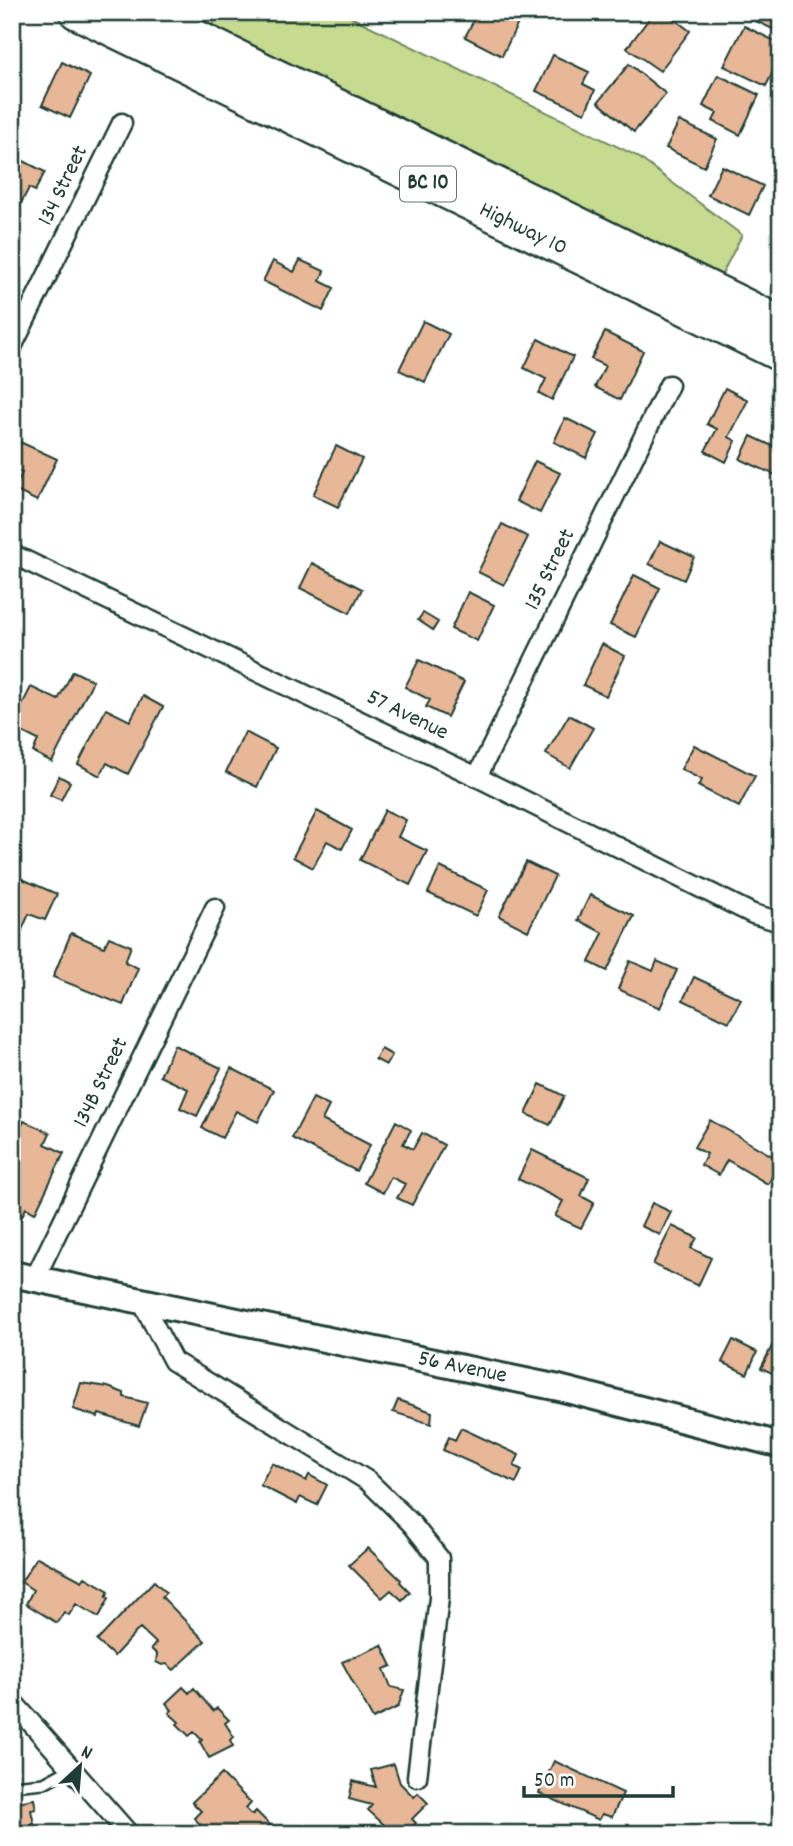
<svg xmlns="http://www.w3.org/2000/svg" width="793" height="1846" viewBox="0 0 793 1846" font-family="Dekko,sans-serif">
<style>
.green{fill:#c6db90;stroke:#728c62;stroke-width:2}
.building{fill:#e7b797;stroke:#1f3d34;stroke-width:2}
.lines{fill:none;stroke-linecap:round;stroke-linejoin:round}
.lane-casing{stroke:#1f3d34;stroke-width:14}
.street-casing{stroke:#1f3d34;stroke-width:23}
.secondary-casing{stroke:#1f3d34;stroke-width:30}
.highway-casing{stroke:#1f3d34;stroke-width:37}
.lane{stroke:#fff;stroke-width:9}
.street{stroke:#fff;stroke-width:18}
.secondary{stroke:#fff;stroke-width:24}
.highway{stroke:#fff;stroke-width:32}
.labels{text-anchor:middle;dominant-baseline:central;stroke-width:5;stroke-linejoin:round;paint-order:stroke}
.shield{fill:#fff;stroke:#627771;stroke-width:2}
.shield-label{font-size:21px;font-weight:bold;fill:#1f3d34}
.street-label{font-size:23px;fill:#1f3d34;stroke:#fff}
</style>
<rect width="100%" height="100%" fill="#fff"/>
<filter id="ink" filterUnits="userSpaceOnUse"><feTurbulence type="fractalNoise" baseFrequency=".0143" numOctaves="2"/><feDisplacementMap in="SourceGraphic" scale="14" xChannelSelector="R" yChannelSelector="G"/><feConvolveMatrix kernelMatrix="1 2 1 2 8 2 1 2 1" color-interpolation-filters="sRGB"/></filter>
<g filter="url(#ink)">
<path class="green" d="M218 12H341L637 156 742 235 719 280 211 29Z"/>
<path class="building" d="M478 12H516L522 15 502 56 465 37Z
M654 12H665L690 31 660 71 627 48Z
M742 12H781V33L741 14Z
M744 26 781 44V56L766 86 724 66Z
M553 55 589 72 583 84 595 90 585 113 536 91Z
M62 62 90 76 70 118 42 105Z
M629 64 666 94 634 132 598 102Z
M718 75 759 95 740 135 713 121 717 113 703 106Z
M679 121 717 139 704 167 666 148Z
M12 155 45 172 35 191 29 188 12 220Z
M722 166 763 186 749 215 708 195Z
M300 260 324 271 320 281 334 288 323 311 263 281 273 261 294 272Z
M423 321 449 334 425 382 399 370Z
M605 332 643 351 620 400 595 387 605 366 591 359Z
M538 339 573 357 552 400 539 393 546 379 524 368Z
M725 388 748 400 729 437 736 441 726 462 705 451 717 429 707 424Z
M565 418 598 434 586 458 554 442Z
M751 436 781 450V463L775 475 740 459Z
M20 442 57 459 37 501 14 490 22 473 12 468V458Z
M336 446 362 459 338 507 313 495Z
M535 461 560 473 540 513 516 501Z
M502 524 528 537 504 585 478 572Z
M660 541 694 557 684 580 649 564Z
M312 563 362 589 350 613 300 588Z
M634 575 660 588 636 637 610 625Z
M468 592 494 605 477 641 451 629Z
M423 613 438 622 433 630 418 620Z
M602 644 625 656 606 696 583 685Z
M419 660 464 682 447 717 426 707 430 700 405 687Z
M73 671 93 681 52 762 33 752 38 740 12 727V725L31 687 58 700Z
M143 696 163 707 128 774 107 763 100 776 78 764 106 709 130 721Z
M569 715 593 728 570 768 546 754Z
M245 732 276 748 257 787 226 772Z
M694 745 755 776 739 807 698 786 702 780 681 769Z
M59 776 70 782 61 800 50 795Z
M385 810 406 820 398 837 427 851 410 885 360 860Z
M317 811 352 830 342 849 327 841 313 868 293 857Z
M526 862 555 876 528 931 499 916Z
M440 867 488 890 476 916 428 893Z
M13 875 57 894 45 920 29 914 12 952Z
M590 895 634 916 607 971 589 962 603 933 578 920Z
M71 933 104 947 109 937 131 946 125 962 138 968 123 1005 53 977Z
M630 961 653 971 657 961 677 970 660 1008 618 989Z
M694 977 741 999 729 1022 683 1000Z
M174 1045 221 1068 197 1116 180 1108 188 1089 160 1076Z
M381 1049 392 1055 386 1065 375 1059Z
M231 1068 274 1090 258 1122 236 1111 222 1138 202 1128Z
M540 1084 564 1096 550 1125 526 1114Z
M313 1098 329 1106 322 1120 370 1145 356 1171 292 1138Z
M710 1120 781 1161 768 1184 727 1160 719 1175 701 1165 707 1154 694 1147Z
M24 1121 50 1133 45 1144 64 1153 35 1213 26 1208 20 1220 12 1217V1181L17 1170 12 1167V1144Z
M396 1121 411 1130 403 1144 413 1149 422 1133 444 1145 412 1205 397 1198 405 1184 391 1177 383 1193 364 1183Z
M532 1150 589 1178 581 1196 594 1203 581 1228 555 1216 563 1201 518 1179Z
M652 1203 671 1212 660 1235 641 1226Z
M672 1226 697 1238 691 1248 711 1258 698 1286 653 1264Z
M776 1338 781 1341V1377L761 1368Z
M733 1340 757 1352 747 1374 722 1362Z
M81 1383 108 1387 124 1393V1397L147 1403 139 1426 99 1414 98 1417 73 1409Z
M398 1400 432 1412 431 1424 393 1412Z
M461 1428 519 1455 514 1466 522 1470 516 1483 443 1450 449 1437 455 1440Z
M272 1463 306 1481 309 1475 327 1485 317 1505 300 1497 297 1504 260 1485Z
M368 1548 401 1580 400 1582 410 1592 402 1600 391 1590 382 1598 349 1565Z
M37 1557 82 1581 85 1577 109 1591 106 1597 109 1598 99 1617 76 1604 69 1615 64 1612 57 1623 26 1604 33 1590 21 1582Z
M154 1581 166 1592 162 1597 205 1641 174 1670 167 1664 162 1665 156 1662 157 1654 151 1649 156 1643 140 1628 114 1656 97 1641Z
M382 1645 392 1666 384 1669 391 1687 404 1690 398 1707 373 1719 342 1662Z
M183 1687 189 1693 194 1688 213 1711 217 1708 229 1720 225 1723 234 1737 230 1740 233 1746 209 1758 200 1742 202 1740 194 1732 189 1736 177 1724 179 1722 169 1713 172 1710 166 1703Z
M554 1761 623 1793 612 1817 602 1814 599 1820 539 1793Z
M394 1764 400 1783 414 1797 418 1793 428 1803 412 1819 416 1823 407 1834H394L368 1810 372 1805 349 1799 353 1781 376 1787 371 1770Z
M222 1774 251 1803 246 1809 252 1815 256 1811 278 1833 221 1834 219 1832 209 1834 194 1818 201 1811 192 1802Z
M34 1799 36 1809 31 1810 34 1824 30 1825 32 1834H12V1803Z"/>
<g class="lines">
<defs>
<path id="lane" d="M12 1786 44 1783 72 1768"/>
<path id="street" d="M12 347 122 123
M12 554 477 777 753 914 781 922
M477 777 669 385
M34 1280 215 908
M141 1300 173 1361 368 1481 411 1523 439 1558V1598L417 1777
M12 1701 129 1834"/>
<g id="secondary">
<path id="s1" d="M12 1274 559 1388 781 1445"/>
</g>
<g id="highway">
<path id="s2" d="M76 12 781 355"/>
<path d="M146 12 781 323"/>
</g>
</defs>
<use href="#lane" class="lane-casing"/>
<use href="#street" class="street-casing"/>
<use href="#secondary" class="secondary-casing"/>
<use href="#highway" class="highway-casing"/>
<use href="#lane" class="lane"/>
<use href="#street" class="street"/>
<use href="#secondary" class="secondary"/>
<use href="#highway" class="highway"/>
</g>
</g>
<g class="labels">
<rect class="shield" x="400" y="166.5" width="56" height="35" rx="5"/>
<g class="shield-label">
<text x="428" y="184">BC 10</text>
</g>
<g class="street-label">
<text transform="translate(64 186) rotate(-64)">134 Street</text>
<text stroke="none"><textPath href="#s2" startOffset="497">Highway 10</textPath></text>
<text transform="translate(551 570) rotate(-64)">135 Street</text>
<text transform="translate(407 716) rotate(26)">57 Avenue</text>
<text transform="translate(102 1083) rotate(-64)">134B Street</text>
<text stroke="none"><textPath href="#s1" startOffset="460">56 Avenue</textPath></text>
</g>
</g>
<rect width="793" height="1846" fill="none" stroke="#fff" stroke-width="42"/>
<rect x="21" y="21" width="751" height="1804" fill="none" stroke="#1f3d34" stroke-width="2.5" filter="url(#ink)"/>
<g transform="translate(80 1766) rotate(26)" stroke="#ffffff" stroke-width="5" paint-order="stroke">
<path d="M0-5L12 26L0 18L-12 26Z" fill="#1f3d34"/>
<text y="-10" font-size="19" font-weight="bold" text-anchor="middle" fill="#1f3d34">N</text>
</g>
<path d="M524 1786v10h149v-10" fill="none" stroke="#1f3d34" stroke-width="3.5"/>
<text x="534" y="1786" font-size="21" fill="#1f3d34" stroke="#ffffff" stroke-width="5" paint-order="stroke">50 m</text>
</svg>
